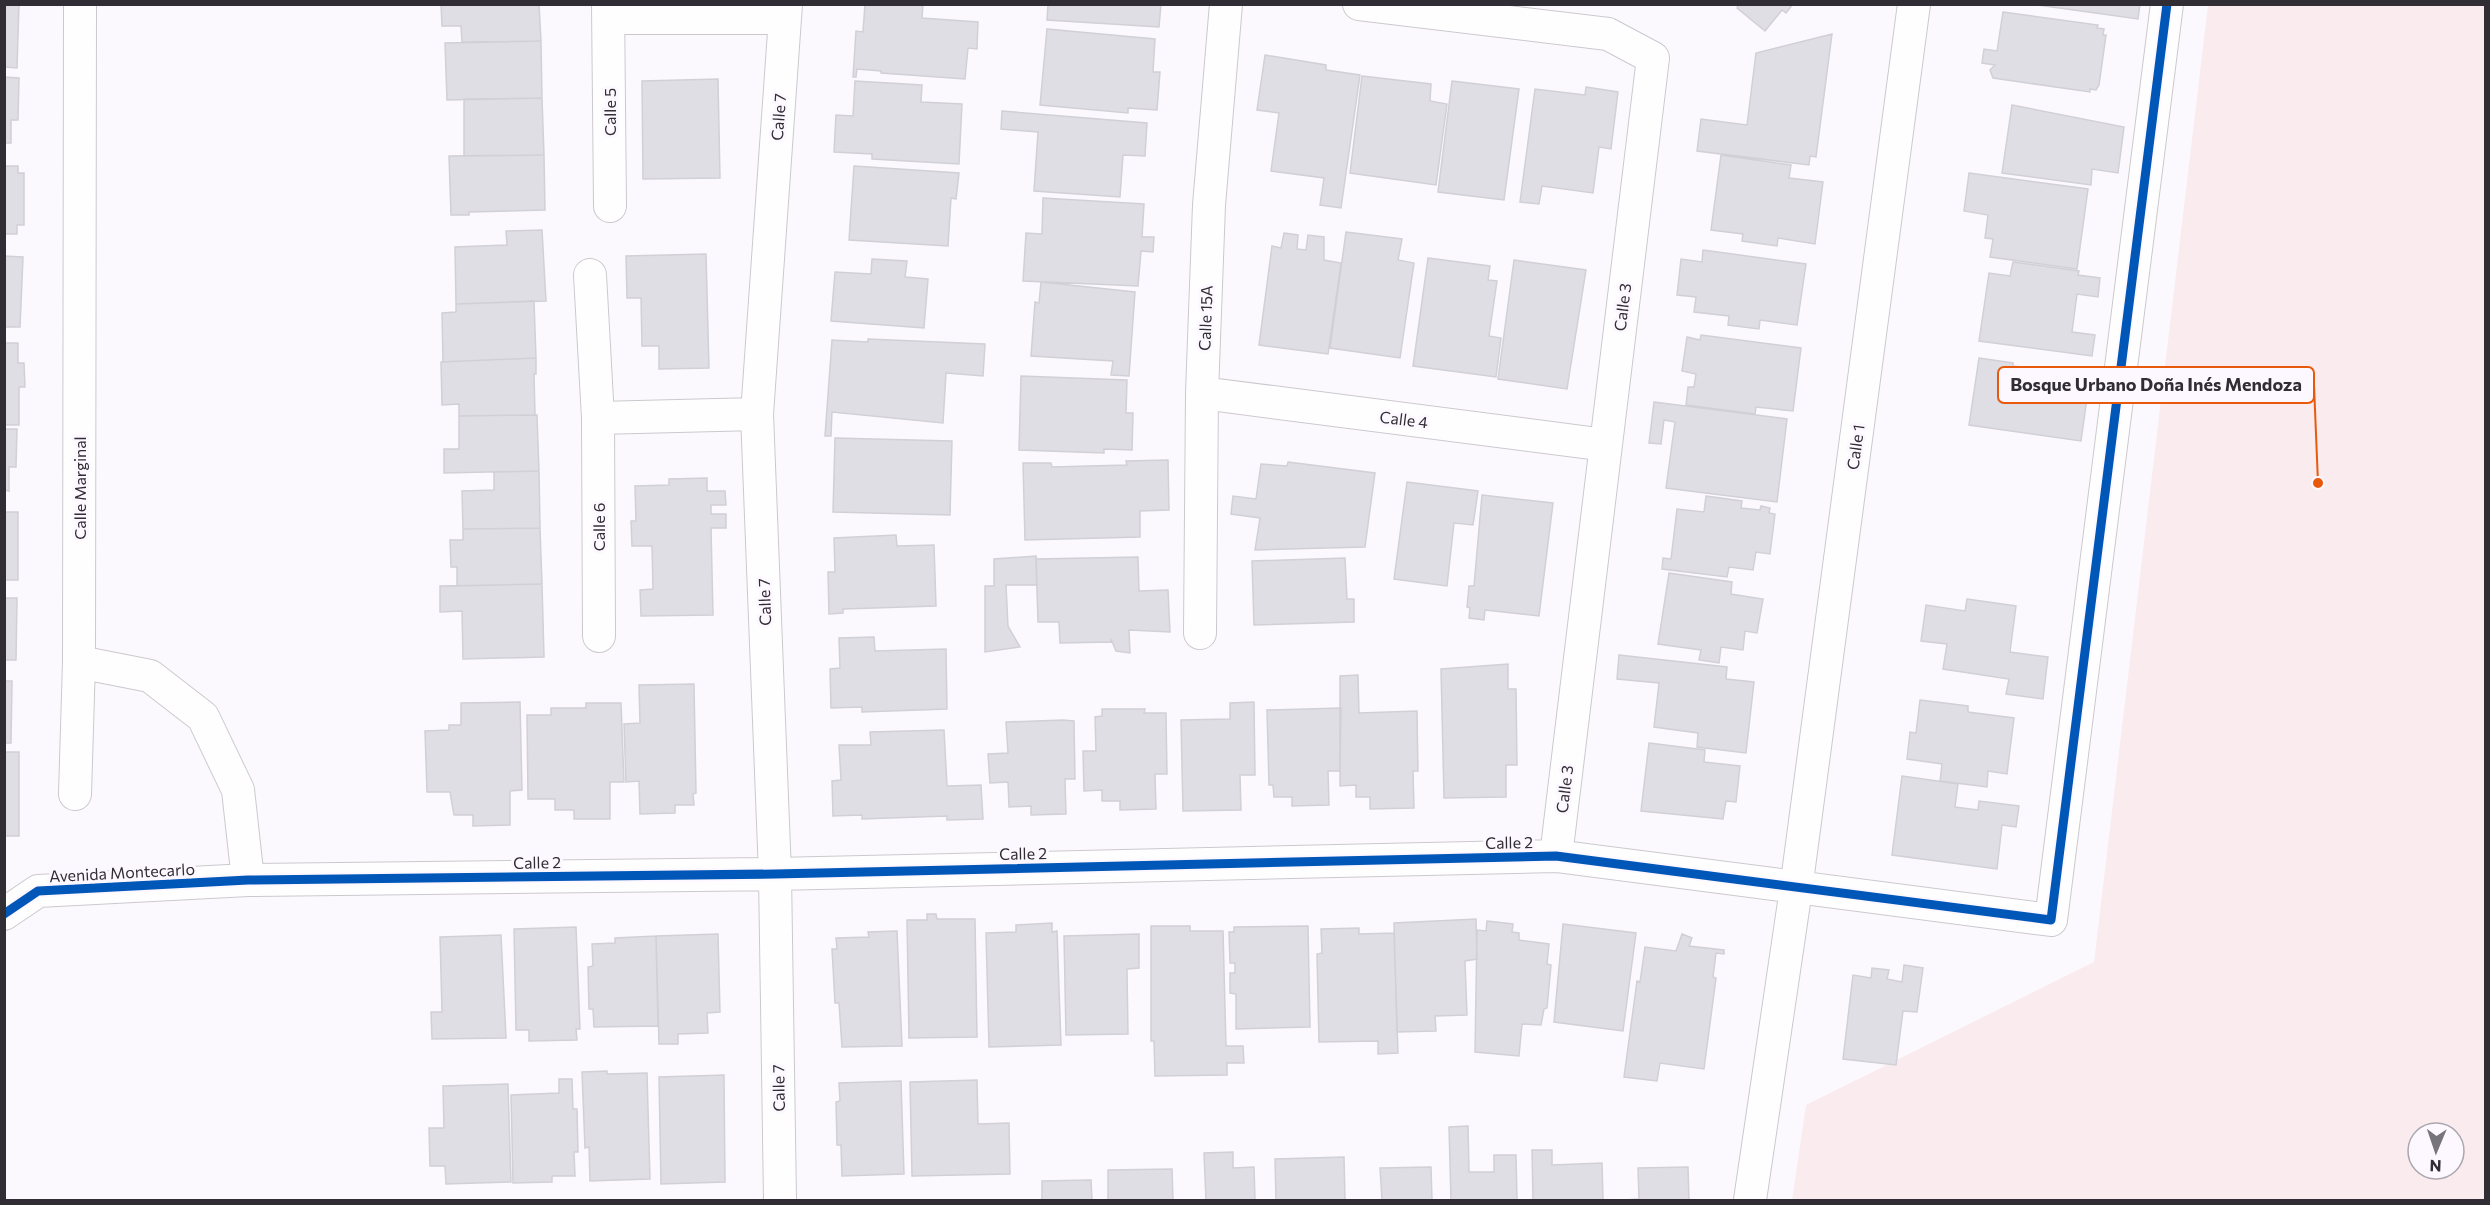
<svg xmlns="http://www.w3.org/2000/svg" width="2490" height="1205" viewBox="0 0 2490 1205" font-family="Commissioner,sans-serif">
<style>
.green{fill:#faebee;fill-rule:evenodd}
.building{fill:#dfdee4;stroke:#d1d0d6;stroke-width:1.5}
.lines{fill:none;stroke-linecap:round;stroke-linejoin:round}
.street-casing{stroke:#ccc9ce;stroke-width:34}
.street{stroke:#fffeff;stroke-width:32}
.cycleway-casing{stroke:#fdf8ff;stroke-width:13}
.cycleway{stroke:#0057b8;stroke-width:9}
.labels{text-anchor:middle;dominant-baseline:central;stroke-width:6;stroke-linejoin:round;paint-order:stroke}
.street-label{font-size:16px;fill:#312d34;stroke:#fdf8ff}
.leader{fill:none;stroke:#e8590c;stroke-width:2}
.callout-dot{fill:#e8590c;stroke:#fdf8ff;stroke-width:2}
.callout{fill:#fdf8ff;stroke:#e8590c;stroke-width:2}
.callout-label{font-size:18px;text-anchor:middle;font-weight:bold;fill:#312d34}
</style>
<rect width="100%" height="100%" fill="#fcf9fe"/>
<path class="green" d="M2208 5H2485V1200H1792L1806 1105 2094 962ZM2418 1133H2454V1169H2418Z"/>
<path class="building" d="M4 4H19L17 68 4 67Z
M441 4H539L541 41 462 42 461 26H442Z
M865 4H923L922 18 978 22 977 49 968 48 965 79 881 73V71L857 69 856 77H853L856 31 863 32Z
M1048 4H1161L1159 27 1047 20Z
M1739 4H1793L1786 13 1782 10 1765 31 1737 8Z
M2030 4H2140L2138 19Z
M2003 12 2098 25 2097 28 2104 29 2103 35H2106L2099 85 2096 90 2090 89V92L1993 78 1990 70 1995 65 1982 63 1984 49 1997 51Z
M1047 29 1155 39 1153 72H1160L1157 110 1128 108V113L1040 105Z
M1832 34 1816 157 1810 156 1809 165 1697 151 1701 119 1747 125 1756 53Z
M541 41 542 98 447 100 445 43Z
M1265 55 1326 65V70L1360 75 1341 208 1320 205 1324 178 1271 171 1279 113 1257 110Z
M1362 76 1431 84 1430 101 1447 104 1436 185 1350 173Z
M4 77 19 78 18 120H11V143H4Z
M718 79 720 178 643 179 642 81Z
M855 81 922 85 921 102 962 104 959 164 872 159V154L834 152 836 115 853 116Z
M1452 81 1519 89 1504 200 1438 192Z
M1586 87 1618 92 1611 149 1599 147 1593 193 1542 186 1539 204 1520 202 1535 89 1585 95Z
M542 98 544 155 464 156V99Z
M2012 105 2124 127 2118 173 2092 169 2091 185 2002 173Z
M1002 111 1147 123 1145 156 1123 155 1120 197 1034 191 1038 132 1001 129Z
M544 155 545 210 469 212V215H451L449 156Z
M1721 155 1791 165 1789 178 1823 182 1815 244 1778 238 1777 246 1742 241 1743 234 1711 230Z
M4 166H18V173H24V225H17V234H4Z
M854 166 959 173 956 199 951 198 948 246 849 240Z
M1969 173 2088 189 2077 269 1990 257 1993 239 1985 238 1988 215 1964 211Z
M1043 198 1144 204 1142 237H1154L1153 252 1141 251 1138 286 1023 281 1026 233 1042 234Z
M542 230 546 301 456 304 455 247 507 245 506 231Z
M1346 232 1402 239 1398 260 1414 263 1400 358 1330 348Z
M1284 233 1298 235 1297 249 1306 250 1308 235 1324 237V260L1341 263 1328 354 1259 345 1272 246 1281 248Z
M1703 250 1806 264 1797 325 1760 320 1759 329 1728 325 1729 316 1694 312 1696 297 1677 295 1681 259 1702 262Z
M706 254 709 368 659 369V346H642L641 298H627L626 256Z
M4 256 23 257 20 327H4Z
M1428 258 1490 266 1488 280 1497 281 1489 336 1501 338 1496 377 1413 366Z
M872 259 907 261 905 277 928 279 924 328 831 321 835 272 871 274Z
M1514 260 1586 270 1567 389 1498 379Z
M2013 262 2079 271 2078 275 2100 278 2098 297 2077 294 2072 332 2095 335 2092 356 1979 341 1989 273 2010 276Z
M1041 282 1135 292 1129 376 1111 375 1113 361 1031 356 1035 302 1039 303Z
M534 301 536 358 443 362 442 313 456 312V304Z
M1701 335 1801 348 1793 411 1756 407 1755 414 1686 405 1688 387H1694L1696 374 1682 371 1687 337 1700 340Z
M868 339 985 344 983 376 946 373 943 423 832 412 831 436H825L832 340 868 342Z
M4 343H18V363H24L25 387H19V425H4Z
M536 358V374H534L535 415 459 416V404L442 405 441 362Z
M1979 358 2013 363V366L2090 377 2081 441 1969 425Z
M1021 376 1127 380 1126 413H1133L1132 450 1104 449V453L1019 450Z
M1654 402 1787 419 1777 502 1666 488 1675 422 1664 420 1661 444 1649 443Z
M537 415 539 471 444 473V449H459V416Z
M4 429H17L16 467H9V491L4 490Z
M835 438 952 441 950 515 833 512Z
M1168 460 1169 510 1140 511V537L1025 540 1023 463H1051L1052 467 1127 465 1126 461Z
M1288 462 1375 473 1365 547 1255 550 1260 518 1231 514 1233 496 1256 499 1261 464 1287 466Z
M539 471 540 528 463 529 462 491 494 490V472Z
M707 478V491H725L726 505H711V514H726V528H711L713 615 641 616 640 590 653 589 652 546H632L631 521H636L635 486 669 485V479Z
M1407 482 1478 491 1473 525 1454 523 1447 586 1394 579Z
M1482 495 1553 503 1539 616 1485 610 1484 620 1469 618 1470 608 1467 607 1469 586H1474Z
M1706 496 1742 501 1741 508 1760 510 1761 506 1770 508 1769 513 1775 514 1770 554 1756 552 1753 570 1729 567 1727 577 1662 569 1663 558 1671 559 1677 509 1704 512Z
M4 512H18V580H4Z
M540 528 542 584 457 586V567H451L450 540H463V529Z
M896 535 897 546 934 545 936 606 843 609V613L829 614 828 572H835L834 538Z
M1036 556 1037 585H1006L1008 626 1020 647 985 652V586H994V559Z
M1138 557 1139 591 1168 590 1170 632 1129 630 1130 653 1116 651 1111 639V642L1060 643 1059 622H1038L1036 559Z
M1345 558 1347 599H1354V622L1254 625 1252 561Z
M1669 573 1732 582 1731 594 1763 599 1757 633 1745 631 1743 650 1721 647 1719 663 1699 660 1701 650 1658 644Z
M542 584 544 657 463 659 462 611 440 612V586Z
M4 598H17L16 660H4Z
M1967 599 2016 606 2010 652 2048 657 2043 699 2006 694 2009 679 1943 669 1947 644 1921 641 1926 605 1965 611Z
M874 637 875 651 946 649 947 709 862 712V707L831 708 830 669 840 668 839 638Z
M1619 655 1727 667 1726 679 1754 682 1746 753 1697 747 1698 733 1654 727 1659 683 1617 679Z
M1508 664V689H1516L1517 765H1506V797L1444 798 1441 669Z
M1358 675 1359 713 1417 711 1418 771H1413L1414 808 1370 809V797H1356V785L1340 786V676Z
M4 681H12L11 743H4Z
M694 684 696 793 693 794 694 805H675V813L640 814 639 781 626 782 624 724 640 723 639 685Z
M1920 700 1968 706V712L2014 718 2007 774 1988 771 1987 787 1940 781 1942 764 1907 759 1910 732 1916 733Z
M520 702 522 790 510 791V825L473 826V815H454L450 792H427L425 731 449 730V725H461V703Z
M1254 702 1255 775H1240L1241 810 1183 811 1181 720 1230 719V703Z
M586 703H621L624 782H610V819H574V810H555V799H528L527 715H551V708H586Z
M1341 708 1340 771H1328L1329 805 1292 806V797H1274L1273 785H1269L1267 710Z
M1102 709H1145L1144 713H1166L1167 774H1155L1156 809 1120 810V801H1102V790L1084 791 1083 751H1096L1095 717 1102 716Z
M1063 720 1074 721 1075 779H1065L1066 814 1031 815V806L1009 807 1008 782 990 783 988 754 1008 753 1006 722Z
M944 730 947 786 981 785 983 819 947 820V816L862 819V815L833 816 832 781 841 780 839 745H871L870 732Z
M1649 743 1705 750 1704 762 1740 766 1736 802 1726 801 1723 819 1641 811Z
M4 752H19V836H4Z
M1902 776 1958 784 1955 807 1978 810 1979 801 2019 806 2016 827 2002 825 1997 869 1892 855Z
M927 914H936L937 919H975L977 1037 909 1038 907 920H927Z
M1476 919 1477 959 1465 961 1467 1015 1435 1016 1436 1031 1397 1032 1394 923Z
M1487 921 1513 924 1512 932 1519 933V940L1549 944 1547 964 1551 965 1547 1008 1544 1009 1541 1025 1522 1024 1519 1056 1475 1052 1477 930 1486 931Z
M1052 923V932L1057 931 1061 1045 989 1047 986 933 1016 932V925Z
M1563 924 1636 933 1623 1031 1554 1022Z
M1151 926H1190V931H1223L1226 1046H1243L1244 1063H1227V1075L1155 1076 1154 1041H1151Z
M1308 926 1310 1027 1236 1029V994L1230 993V973H1235V963H1230L1229 932H1234V927Z
M576 927 580 1029H576L577 1040 529 1041V1030H516L514 929Z
M1359 928V934L1394 933 1398 1053 1378 1054V1041L1319 1042 1317 954 1322 953 1321 929Z
M897 931 902 1046 842 1047 839 1003H835L832 949H837L836 938 869 937 868 932Z
M718 934 720 1012 707 1013 708 1033 678 1034V1044H659L656 936Z
M1139 934V968L1127 969 1128 1034 1066 1035 1064 936Z
M1682 934 1692 938 1689 946 1724 950V954L1716 953 1713 977 1716 978 1704 1069 1660 1063 1657 1081 1624 1077 1637 981 1640 982 1645 947 1676 951Z
M501 935 506 1038 432 1039 431 1012H442L440 937Z
M656 936 658 1026 594 1027 593 1009H589L588 967 593 966 592 944 615 943V938Z
M1904 965 1923 968 1917 1012 1903 1011 1896 1065 1843 1059 1853 975 1871 978 1872 968 1889 970 1887 979 1902 982Z
M607 1071V1074L647 1073 650 1179 590 1181 589 1147 585 1148 582 1072Z
M724 1075 725 1182 661 1184 659 1077Z
M559 1079H572L573 1109H577L578 1152H574L575 1176H552V1182L513 1183 511 1095 559 1093Z
M977 1080 978 1124 1009 1123 1010 1174 912 1176 910 1082Z
M901 1081 904 1174 842 1176 841 1145H837L836 1102 840 1101 839 1083Z
M508 1084 511 1182 446 1184 445 1166H430L429 1128H444L443 1086Z
M1468 1126 1469 1172H1494V1155H1516L1517 1200H1451L1449 1127Z
M1532 1150H1552V1165L1602 1163 1603 1200H1533Z
M1233 1152V1168L1254 1167 1255 1200H1206L1204 1153Z
M1344 1157 1345 1200H1276L1275 1159Z
M1431 1167 1432 1200H1382L1380 1168Z
M1688 1167 1689 1200H1624L1639 1199 1638 1168Z
M1172 1169 1173 1200H1108V1170Z
M1091 1180 1092 1200H1042V1181Z"/>
<g class="lines">
<defs>
<path id="street" d="M608 4 610 206
M1359 4 1608 34 1653 58 1556 856
M609 18H785
M590 275 598 418 599 636
M1202 393 1606 445
M598 418 757 414
M1200 633 1202 393 1209 205 1226 4
M79 662 150 676 203 717 238 790 248 880
M75 794 79 662 80 4
M4 914 38 891 248 880 775 874 1556 856 2051 920 2167 4
M780 1200 775 874 757 414 786 4
M1750 1200 1796 889 1914 4"/>
</defs>
<use href="#street" class="street-casing"/>
<use href="#street" class="street"/>
<defs>
<path id="cycleway" d="M4 914 38 891 248 880 775 874 1556 856 2051 920 2167 4"/>
</defs>
<use href="#cycleway" class="cycleway-casing"/>
<use href="#cycleway" class="cycleway"/>
</g>
<g class="labels">
<g class="street-label">
<text transform="translate(609 112) rotate(-90)">Calle 5</text>
<text transform="translate(778 117) rotate(-86)">Calle 7</text>
<text transform="translate(1622 307) rotate(-83)">Calle 3</text>
<text transform="translate(1205 318) rotate(-88)">Calle 15A</text>
<text transform="translate(1404 419) rotate(7)">Calle 4</text>
<text transform="translate(1855 447) rotate(-82)">Calle 1</text>
<text transform="translate(79 488) rotate(-90)">Calle Marginal</text>
<text transform="translate(598 527) rotate(-90)">Calle 6</text>
<text transform="translate(764 602) rotate(-92)">Calle 7</text>
<text transform="translate(1564 789) rotate(-83)">Calle 3</text>
<text transform="translate(1509 842) rotate(-1)">Calle 2</text>
<text transform="translate(1023 853) rotate(-1)">Calle 2</text>
<text transform="translate(537 862) rotate(-1)">Calle 2</text>
<text transform="translate(122 872) rotate(-3)">Avenida Montecarlo</text>
<text transform="translate(778 1088) rotate(-91)">Calle 7</text>
</g>
</g>
<path class="leader" d="M2318 483L2314 385"/>
<circle class="callout-dot" cx="2318" cy="483" r="6"/>
<rect class="callout" x="1998" y="367" width="316" height="36" rx="6"/>
<g class="callout-label">
<text x="2156" y="391">Bosque Urbano Doña Inés Mendoza</text>
</g>
<rect width="2490" height="1205" fill="none" stroke="#312d34" stroke-width="12"/>
<g transform="translate(2436 1151) rotate(182)"><circle r="28" fill="#fdf8ff" stroke="#aba7ae" stroke-width="1.5"/>
<path d="M0-4.5L10 22L0 15L-10 22Z" fill="#78747b"/>
<text y="-9" font-size="16" font-weight="bold" text-anchor="middle" fill="#312d34">N</text>
</g>
</svg>
